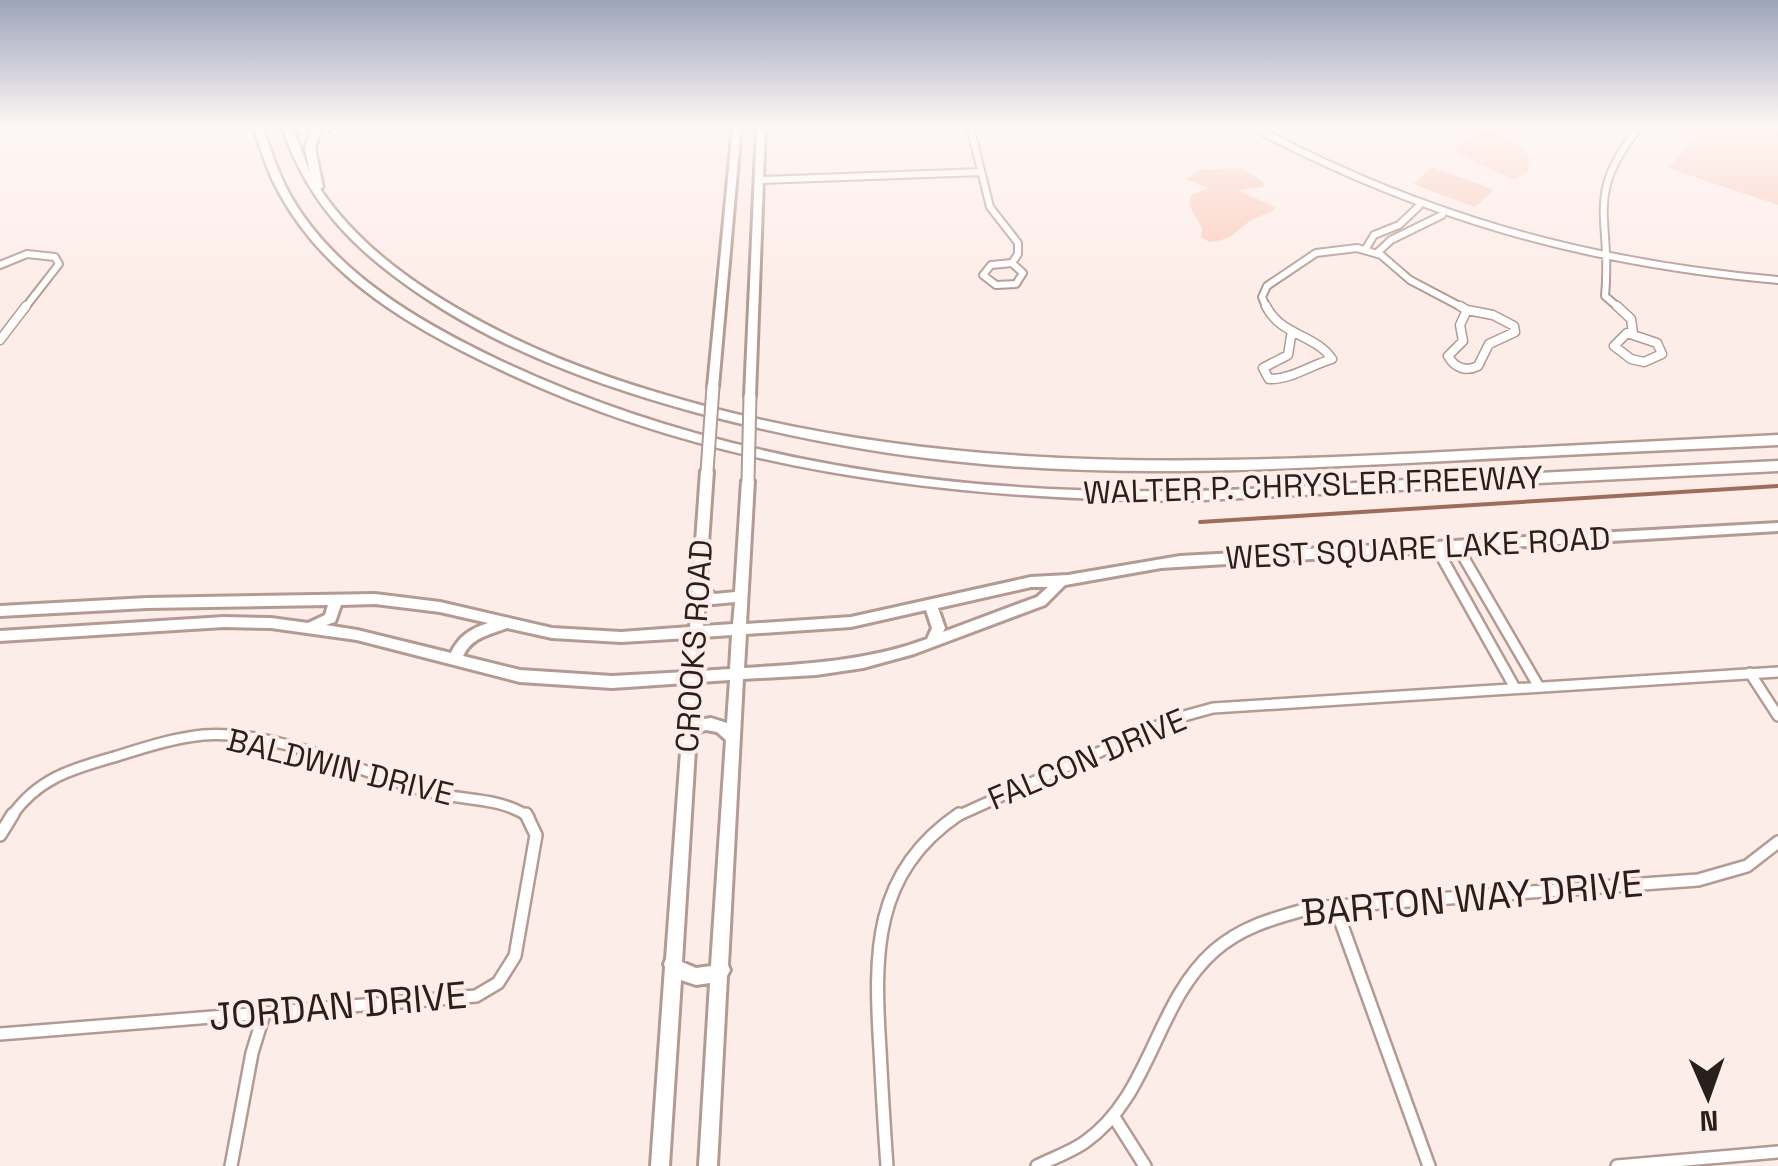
<svg xmlns="http://www.w3.org/2000/svg" width="1778" height="1166" viewBox="0 0 1778 1166" font-family="'Space Grotesk',sans-serif">
<style>
.green{fill:#fbccbc}
.lines{fill:none;stroke-linecap:round;stroke-linejoin:round}
.stream-far1{stroke:#9d6c5c;stroke-width:2.5}
.stream{stroke:#9d6c5c;stroke-width:4}
.minor-far3-casing{stroke:#b39b93;stroke-width:10}
.minor-far2-casing{stroke:#b39b93;stroke-width:11}
.minor-far1-casing{stroke:#b39b93;stroke-width:14}
.minor-casing{stroke:#b39b93;stroke-width:16}
.secondary-casing{stroke:#b39b93;stroke-width:6}
.motorway-casing{stroke:#b39b93;stroke-width:5}
.minor-far3{stroke:#fff;stroke-width:6}
.minor-far2{stroke:#fff;stroke-width:8}
.minor-far1{stroke:#fff;stroke-width:9}
.minor{stroke:#fff;stroke-width:11}
.secondary{fill:#fff;fill-rule:evenodd}
.motorway{fill:#fff;fill-rule:evenodd}
.secondary-bridge-casing{stroke:#b39b93;stroke-width:15;stroke-linecap:butt}
.secondary-bridge{stroke:#fff;stroke-width:11}
.labels{text-anchor:middle;dominant-baseline:central;stroke-width:8;stroke-linejoin:round;paint-order:stroke}
.street-label{font-size:32px;fill:#291f1c;stroke:#fdede8}
.near-street-label{font-size:38px;fill:#291f1c;stroke:#fdede8}
</style>
<rect width="100%" height="100%" fill="#fdede8"/>
<path class="green" d="M1707 126H1778V205L1668 168Z
M1483 130 1513 141 1528 155 1529 170 1515 180 1453 151Z
M1432 167 1494 190 1475 207 1413 184Z
M1241 168 1263 182 1264 187 1238 190 1276 208C1267 215 1255 217 1246 224 1232 235 1229 240 1209 242L1201 237 1202 228 1189 205 1191 195 1208 188 1186 179 1199 170Z"/>
<g class="lines">
<path class="stream-far1" d="M329 133 334 126"/>
<path class="stream" d="M1200 522 1778 486"/>
<defs>
<path id="minor-far3" d="M970 126 990 207 1018 243V254L1012 263
M1251 126C1422 217 1586 263 1778 280
M759 180 981 172
M1365 250 1374 235 1399 225 1419 206
M1377 253 1391 240 1442 215
M1012 263 1023 273 1016 284 996 285 983 275 991 265Z
M0 265 27 254 55 257 59 264 24 309
M1267 309 1262 297 1267 286 1316 253 1357 248 1381 255 1410 280 1465 309
M1620 309 1605 296C1613 216 1582 198 1640 126"/>
<path id="minor-far2" d="M1266 306C1281 336 1315 334 1332 359 1311 365 1290 380 1269 379L1263 368 1288 355 1291 336
M1460 306 1467 310
M1617 306 1631 319 1633 333
M1467 310 1493 315 1514 326 1515 332 1489 344 1478 366C1466 372 1455 368 1448 356L1463 341 1460 325Z
M1627 333 1657 343 1662 354 1644 362 1631 359 1614 346Z
M0 340 26 306"/>
<path id="minor-far1" d="M1457 546 1539 687
M1436 547 1515 688
M1750 673 1778 716
M11 817C37 779 71 769 114 757 143 748 173 738 203 735 279 730 355 771 426 791 460 801 499 796 529 817
M955 817 1173 719 1213 708 1778 672"/>
<path id="minor" d="M0 835 13 814
M1335 906 1429 1166
M0 1034 476 996 498 983 515 956 536 835 526 814
M1114 1117 1145 1166
M231 1166 252 1053 264 1014
M887 1166C884 1127 882 1088 880 1050 874 954 872 873 959 814
M1037 1166C1053 1158 1071 1152 1085 1142 1151 1096 1155 1003 1214 951 1242 926 1275 918 1311 908L1698 880 1747 866 1778 842
M1617 1166 1778 1152"/>
<path id="secondary" d="M733 126H741L718 387 713 390 708 387Z
M757 126H765L755 396 750 399 745 396Z
M707 467 713 471 705 587 715 594 735 592 742 481 748 477 754 481 746 624 851 617 1031 577 1068 575 1180 556 1778 523V531L1161 568 1065 585 1045 605 914 654 863 668 816 675 743 679 728 965 730 970 727 976 717 1166H699L710 983 696 985 681 980 669 1166H651L665 967 664 964 666 959 686 683 612 688 520 682 357 640 271 628 224 627 0 641V631L224 617 271 618 308 623 325 615 328 605 147 608 0 616V606L147 598 375 594 440 602 552 628 621 632 690 627 693 591 691 588 693 584 701 471ZM1031 587H1048L1037 597 943 632 945 628 938 608ZM705 600 713 604 735 602 733 624 703 626ZM375 604 440 612 488 623C470 629 459 636 451 653L357 630 326 625 335 622 341 605ZM926 610 932 628 927 639C868 661 806 664 744 668L746 634 851 627ZM507 628 552 638 621 642 689 638 687 672 612 676 520 670 463 656C472 637 489 635 507 628ZM732 635 730 669 700 671 702 637ZM730 680 727 723 711 718 697 720 699 682ZM706 730 717 732 726 740 711 966 696 968 682 962 696 733Z"/>
<path id="motorway" d="M253 126H263C270 150 278 173 290 195 335 274 421 323 501 361 713 461 952 495 1184 491 1259 490 1333 484 1407 480 1531 473 1654 467 1778 461V471L1182 501C947 499 711 471 497 368 414 329 327 279 281 196 268 174 261 150 253 126Z
M282 126H292L310 173 305 148 312 126H322L315 148 323 187 320 189C366 257 441 303 513 338 575 368 641 389 708 407 949 470 1179 465 1425 453 1543 447 1660 441 1778 435V445C1667 450 1557 455 1446 461 1282 469 1116 479 953 461 866 452 782 435 698 413 610 389 522 358 444 310 369 263 310 213 282 126Z"/>
</defs>
<use href="#minor-far3" class="minor-far3-casing"/>
<use href="#minor-far2" class="minor-far2-casing"/>
<use href="#minor-far1" class="minor-far1-casing"/>
<use href="#minor" class="minor-casing"/>
<use href="#secondary" class="secondary-casing"/>
<use href="#motorway" class="motorway-casing"/>
<use href="#minor-far3" class="minor-far3"/>
<use href="#minor-far2" class="minor-far2"/>
<use href="#minor-far1" class="minor-far1"/>
<use href="#minor" class="minor"/>
<use href="#secondary" class="secondary"/>
<use href="#motorway" class="motorway"/>
<defs>
<path id="secondary-bridge" d="M707 471 713 387
M748 481 750 396"/>
</defs>
<use href="#secondary-bridge" class="secondary-bridge-casing"/>
<use href="#secondary-bridge" class="secondary-bridge"/>
</g>
<linearGradient id="sky" x2="0" y2="1"><stop stop-color="#9ea4bb"/><stop offset="0.44" stop-color="#fef7f5"/><stop offset="1" stop-color="#fef7f5" stop-opacity="0"/></linearGradient>
<rect width="1778" height="289" fill="url(#sky)"/>
<g class="labels">
<g class="street-label">
<text transform="translate(1313 485) rotate(-2)">WALTER P. CHRYSLER FREEWAY</text>
<text transform="translate(1418 548) rotate(-3)">WEST SQUARE LAKE ROAD</text>
<text transform="translate(694 646) rotate(-86)">CROOKS ROAD</text>
<text transform="translate(1087 759) rotate(-23)">FALCON DRIVE</text>
<text transform="translate(340 767) rotate(14)">BALDWIN DRIVE</text>
</g>
<g class="near-street-label">
<text transform="translate(1472 898) rotate(-5)">BARTON WAY DRIVE</text>
<text transform="translate(338 1006) rotate(-5)">JORDAN DRIVE</text>
</g>
</g>
<g transform="translate(1708 1096) rotate(178)" stroke="#fdede8" stroke-width="8" paint-order="stroke">
<path d="M0-8L18 38L0 25L-18 38Z" fill="#291f1c"/>
<text y="-15" font-size="28" font-weight="bold" text-anchor="middle" fill="#291f1c">N</text>
</g>
</svg>
